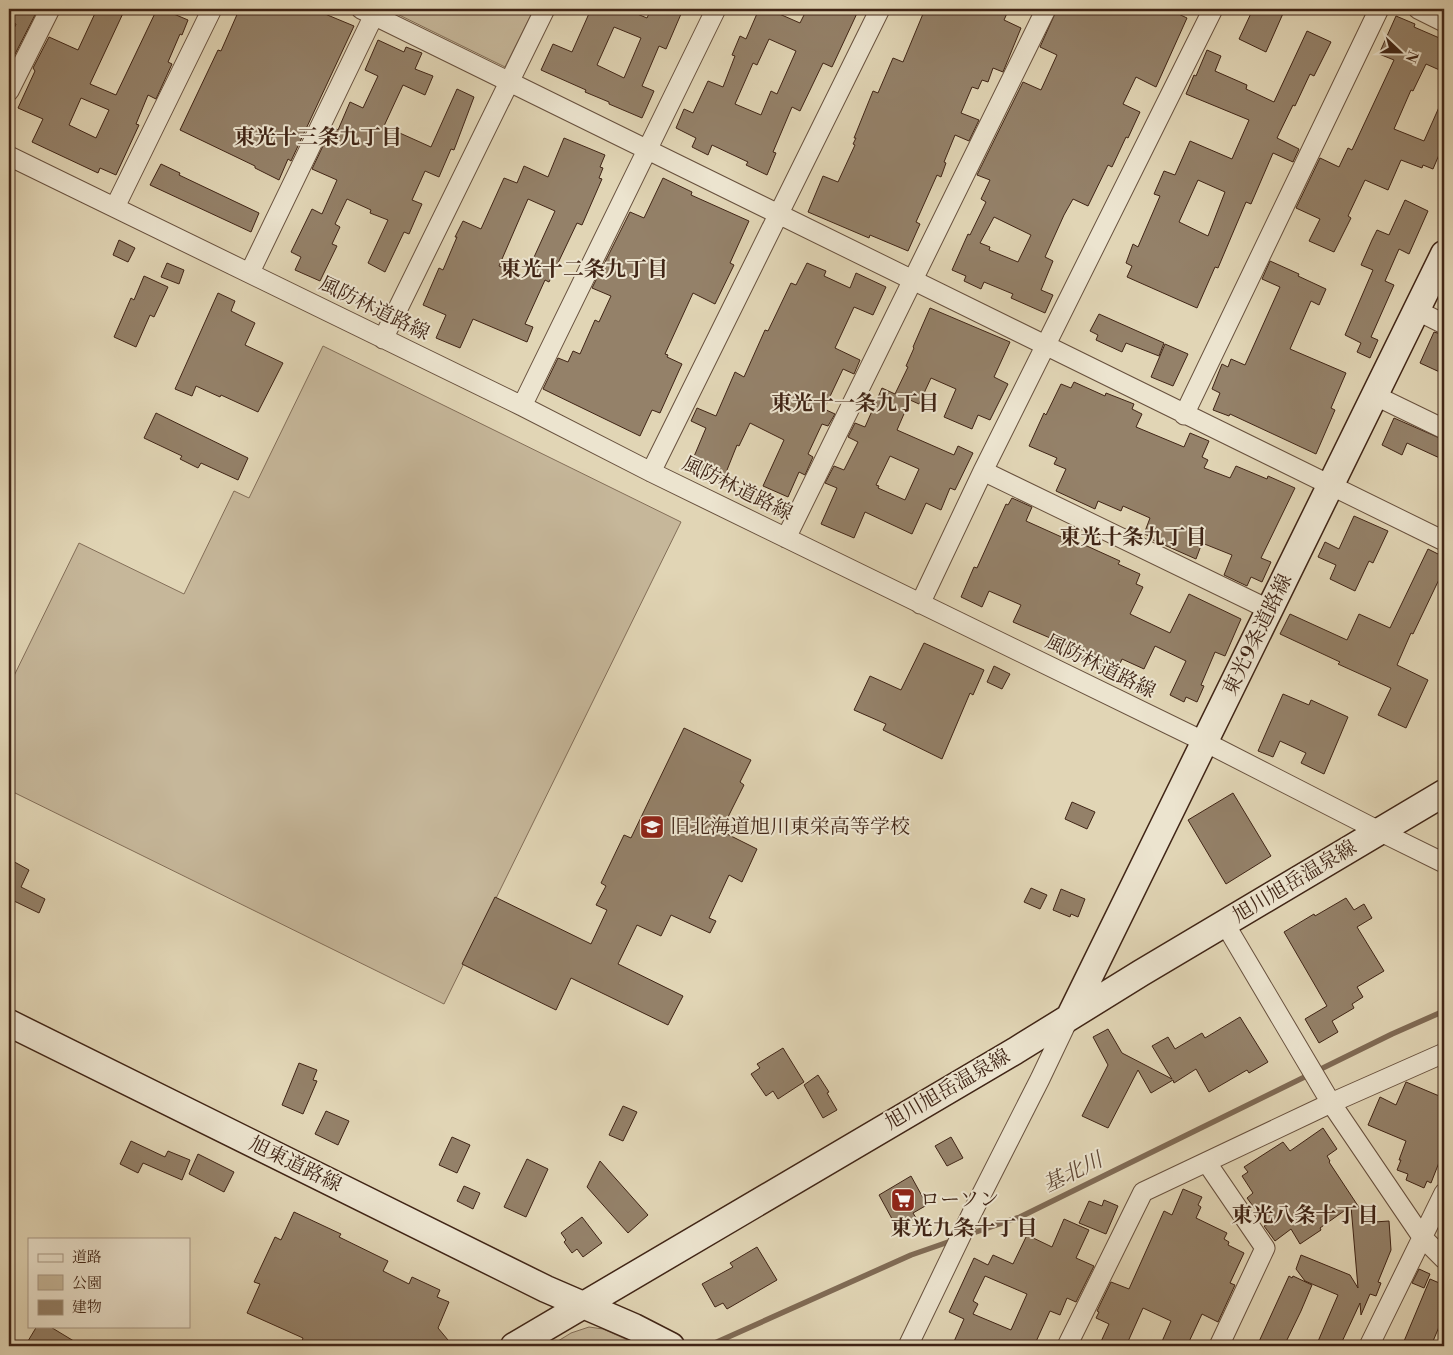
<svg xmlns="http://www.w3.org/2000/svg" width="1453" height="1355" viewBox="0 0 1453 1355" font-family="'Libre Bodoni','Noto Serif JP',serif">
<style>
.green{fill:#c6b79a;stroke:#836e58}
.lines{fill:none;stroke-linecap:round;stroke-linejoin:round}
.stream{stroke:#806b55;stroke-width:5.5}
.building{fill:#948169;stroke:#402516;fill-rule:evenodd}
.street-casing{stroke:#68513e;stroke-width:21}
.secondary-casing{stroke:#402516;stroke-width:29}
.street{stroke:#ece4cf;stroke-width:19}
.secondary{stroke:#ece4cf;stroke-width:26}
.labels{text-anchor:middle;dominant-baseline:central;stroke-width:4;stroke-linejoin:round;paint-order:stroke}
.street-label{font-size:20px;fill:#402516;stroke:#ece4cf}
.poi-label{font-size:20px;fill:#402516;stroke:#ece4cf;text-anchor:start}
.neighbourhood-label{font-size:21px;font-weight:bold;fill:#402516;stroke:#ece4cf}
.water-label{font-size:21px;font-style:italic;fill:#604836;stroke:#ece4cf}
</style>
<rect width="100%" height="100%" fill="#e1d5b5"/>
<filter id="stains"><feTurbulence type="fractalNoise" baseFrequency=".004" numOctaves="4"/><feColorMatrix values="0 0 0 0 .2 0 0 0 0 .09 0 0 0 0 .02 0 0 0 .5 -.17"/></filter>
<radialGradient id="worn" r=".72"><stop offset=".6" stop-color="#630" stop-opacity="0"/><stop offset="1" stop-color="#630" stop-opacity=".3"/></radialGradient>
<path class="green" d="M387 9H534L505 67Z
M323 346 681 522 444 1004 9 790V686L79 543 184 594 234 491 249 498Z
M589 1327 603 1329 641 1346H550L571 1333Z"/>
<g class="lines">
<path class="stream" d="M967 1235 1020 1217 1392 1034 1444 1011
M708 1346 911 1255 954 1240"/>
</g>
<path class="building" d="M9 9H38L13 58 9 57V40L16 24 9 21Z
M97 9H125L90 84 116 95 157 9H162L188 20 182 35 180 34 168 62 172 64 156 99 148 95 136 124 139 125 116 175 100 168 98 173 32 142 43 119 18 108 35 71 33 68 49 37 78 50ZM81 98 109 110 96 138 69 125Z
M248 9H313L354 26 291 161 288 159 279 180 255 168V166L180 130 218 50 221 51 239 10 246 14Z
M591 9H625L647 18 651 9H679L678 12 681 14 666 49 659 46 642 86 654 91 642 118 609 104V102L585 92 586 90 541 70 553 44 572 52ZM614 27 641 38 624 78 597 65Z
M759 9H768L800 23 807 9H859L832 67 823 63 800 111 792 107 773 152 776 153 767 175 746 165 748 162 712 145 708 155 692 147 696 138 676 128 684 109 693 113 708 81 723 87 735 56 732 55 740 36 746 39ZM769 39 796 51 777 94 771 91 761 115 735 104 753 63 757 65Z
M925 9H1009L1004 20 1021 28 1003 72 993 68 988 82 982 80 978 89 972 87 961 113 979 120 969 141 955 135 944 162 946 163 941 177 937 175 916 222 920 224 908 251 870 235 869 238 808 212 823 176 838 182 855 145 853 144 856 138H854L873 91 878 93 893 58 903 62Z
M1057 9H1168L1187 18 1156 87 1136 77 1123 104 1140 112 1128 138 1126 137 1112 167 1108 165 1088 206 1073 199 1064 215 1045 257 1053 261 1041 290 1053 295 1045 313 1011 298 1013 294 984 282 981 289 964 281 966 276 952 270 968 234 970 235 986 202 981 199 990 180 977 175 1023 82 1041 90 1057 55 1040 47ZM994 217 1031 235 1018 262 989 250 990 247 980 243Z
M1253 9H1285L1266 52 1239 39Z
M1396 16 1415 24 1414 27 1444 40V72L1426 64 1413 91 1411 90 1394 129 1424 141 1444 96V143L1433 169 1423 165 1422 168 1401 160 1388 190 1365 180 1348 216 1351 218 1334 252 1309 241 1320 219 1296 208 1320 158 1339 167 1348 148 1352 150 1394 60 1379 54Z
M1307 31 1331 42 1314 76 1310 74 1295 106 1293 105 1277 138 1299 149 1293 162 1273 153 1251 204 1246 202 1218 268 1215 267 1197 308 1127 277 1132 266 1126 263 1133 244 1138 247 1160 196 1154 194 1164 171 1175 175 1190 141 1232 159 1249 120 1186 94 1194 75 1196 76 1207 50 1221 56 1215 71 1247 85 1246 89 1274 102ZM1198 180 1225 192 1208 236 1179 222Z
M378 40 404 52 406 47 422 53 415 69 433 76 425 95 403 85 384 126 431 147 457 89 474 97 454 150 451 149 439 177 425 171 412 200 422 204 409 234 404 232 385 272 368 263 388 220 370 213 371 210 347 199 335 224 340 227 332 244 337 246 320 281 295 270 301 257 291 252 312 209 322 214 337 180 312 169 332 127 338 130 350 102 363 108 378 76 365 70Z
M564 138 605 155 600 167 603 168 599 178 602 179 582 225 577 223 549 282 545 280 525 324 533 327 527 342 473 319 460 348 436 338 446 315 423 305 439 268 443 270 457 237H455L463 221 481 229 504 178 517 183 524 166 548 177ZM528 199 555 211 525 277 499 266Z
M161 164 180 173 179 175 259 213 251 232 150 185Z
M663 178 692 192 691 195 749 221 730 263 734 265 715 304 693 293 665 354 668 355 667 357 682 364 660 413 652 410 640 436 543 389 558 358 568 362 573 351 580 354 595 320 599 322 611 296 592 288 630 212 644 218Z
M1405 200 1428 211 1409 254 1399 249 1385 281 1394 285 1371 337 1378 340 1370 358 1357 352 1361 343 1345 335 1373 270 1361 265 1372 240 1377 230 1389 235Z
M119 240 135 248 128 262 113 255Z
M1270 261 1299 274 1298 276 1326 289 1319 305 1311 301 1290 349 1346 373 1331 408 1335 410 1316 454 1230 414 1229 416 1213 410 1220 393 1212 389 1222 364 1228 367 1231 359 1245 365 1280 287 1262 279Z
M167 263 184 270 179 284 161 277Z
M807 263 826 271 824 276 850 288 856 273 886 287 873 315 854 307 835 348 860 360 854 374 843 369 824 409 835 414 828 426 822 424 808 454 813 457 805 475 799 472 788 497 763 486 784 440 750 423 739 446 737 445 723 480 690 466 706 428 691 421 697 408 716 416 735 372 744 377 765 330 768 331 791 283 796 285Z
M144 276 168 287 154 317 150 315 136 347 114 337 131 298 134 300Z
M218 293 235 301 231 311 255 323 245 345 283 363 258 412 221 395 220 397 196 386 192 396 175 389Z
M930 308 1010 342 994 377 1008 384 990 420 978 415 972 429 944 417 956 389 931 378 919 404 910 400 897 430 954 455 958 446 973 453 955 490 950 488 941 510 926 503 912 534 865 512 854 538 821 524 837 488 825 483 834 466 844 470 858 442 848 437 855 423 865 427 882 388 895 394 908 367 906 366 914 348 913 347ZM890 456 919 469 905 500 878 488 879 486 876 485Z
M1099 314 1164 343 1159 356 1126 343 1122 352 1096 340 1098 335 1090 331Z
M1434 332 1444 335V374L1420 363Z
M1165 344 1188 354 1173 386 1151 377Z
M1074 382 1105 396 1106 393 1134 404 1132 409 1142 414 1136 427 1184 447 1190 433 1209 441 1202 457 1208 460 1204 468 1230 478 1236 466 1267 479 1268 476 1295 488 1261 558 1271 562 1262 582 1251 577 1247 586 1224 575 1232 555 1202 543 1196 559 1153 540 1154 538 1144 534 1150 518 1123 506 1121 511 1098 501 1095 509 1056 491 1066 469 1054 464 1057 458 1029 446 1044 413 1046 415 1061 384 1071 388Z
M156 413 248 458 238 480 201 463 198 468 180 459 182 456 144 438Z
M1394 418 1444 440V460L1407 443 1402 455 1382 445Z
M1012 498 1032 507 1026 521 1066 539 1067 537 1120 561 1118 564 1140 574 1136 584 1143 587 1130 614 1170 633 1189 594 1241 619 1225 656 1215 652 1201 685 1204 686 1197 702 1186 697 1184 702 1170 695 1186 661 1155 646 1144 669 1122 659 1115 675 1086 664 1088 661 1069 653 1071 647 1013 622 1021 605 989 591 982 607 961 597 974 567 977 568 1006 504 1008 505Z
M1354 516 1388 531 1373 563 1369 561 1355 591 1330 579 1336 565 1318 557 1325 542 1339 549Z
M1428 549 1444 557V569L1413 634 1411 633 1397 665 1428 680 1406 728 1378 715 1391 688 1338 664 1340 662 1280 634 1290 614 1347 640 1359 614 1390 628Z
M924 643 984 670 973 695 970 693 942 759 883 730 886 724 854 710 870 676 901 690Z
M994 666 1010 674 1002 689 987 682Z
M1283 694 1309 705 1311 700 1348 717 1324 774 1301 763 1306 753 1280 741 1273 757 1258 751Z
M684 728 751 760 740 782 744 785 721 831 757 849 742 882 729 875 709 918 716 921 710 933 671 915 661 936 637 925 618 964 683 996 668 1025 571 978 556 1010 462 964 495 897 591 944 607 910 596 905 606 886 601 883 624 835 631 838Z
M1233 793 1271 856 1226 884 1188 820Z
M1072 802 1095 812 1087 829 1065 819Z
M9 859 29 870 21 887 45 899 39 913 14 901 9 911Z
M1031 888 1047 895 1040 909 1024 902Z
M1061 889 1085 899 1078 917 1071 914 1070 917 1053 910Z
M1346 898 1354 910 1364 904 1372 918 1357 927 1384 971 1357 987 1363 997 1352 1004 1354 1008 1332 1021 1338 1032 1319 1043 1305 1019 1327 1006 1284 932 1314 914 1315 916Z
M1240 1017 1268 1062 1249 1073 1247 1070 1209 1092 1196 1069 1174 1083 1173 1080 1151 1093 1138 1070 1108 1128 1082 1116 1108 1065 1093 1037 1108 1029 1122 1053 1172 1079 1152 1046 1168 1037 1175 1049 1202 1033 1205 1038Z
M783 1048 804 1082 778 1099 773 1091 766 1096 751 1074 760 1068 757 1064Z
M299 1063 317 1070 313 1080 317 1081 303 1114 282 1105Z
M818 1075 829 1092 827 1093 837 1110 823 1118 804 1085Z
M1406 1082 1444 1098V1162L1440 1160 1431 1183 1427 1181 1424 1188 1406 1180 1408 1174 1397 1170 1401 1160H1399L1406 1141 1368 1125 1380 1097 1396 1105Z
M623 1106 637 1112 623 1141 609 1135Z
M326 1111 349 1121 338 1145 315 1134Z
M1323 1128 1337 1149 1327 1156 1330 1161 1329 1162 1366 1218 1374 1217V1222L1389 1221 1391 1250 1378 1282 1381 1283 1376 1296 1370 1294 1361 1315 1360 1303 1340 1346H1316L1338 1295 1305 1281 1296 1269 1301 1255 1350 1275 1358 1288 1351 1206 1320 1228 1321 1230 1300 1244 1291 1229 1275 1241 1264 1226 1267 1225 1247 1198 1253 1193 1242 1176 1248 1172 1244 1167 1283 1142 1290 1151Z
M452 1137 470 1145 457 1173 439 1165Z
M951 1137 963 1158 947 1166 935 1146Z
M131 1141 165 1157 168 1151 190 1160 182 1180 143 1163 138 1173 120 1164Z
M198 1154 234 1172 224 1192 189 1174Z
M527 1159 548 1169 526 1217 504 1207Z
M600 1161 648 1215 628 1233 587 1187Z
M911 1176 927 1205 913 1213 916 1218 897 1228 879 1195Z
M464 1186 480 1193 473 1209 457 1201Z
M1183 1189 1202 1197 1198 1205 1201 1207 1196 1218 1227 1233 1224 1239 1229 1242 1228 1245 1244 1253 1230 1283 1235 1285 1218 1322 1202 1314 1187 1346H1160L1171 1321 1143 1308 1126 1346H1099L1109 1324 1096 1318 1099 1312 1097 1311 1111 1282 1129 1289 1164 1211 1172 1215Z
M1104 1200 1118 1206 1106 1234 1079 1223 1089 1201 1102 1206Z
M294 1212 341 1234 339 1237 388 1261 383 1271 409 1284 412 1277 440 1290 437 1297 449 1302 438 1328 453 1346H313L302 1341 303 1338 247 1313 260 1284 254 1282 275 1237 281 1240Z
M582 1217 602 1243 583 1257 577 1249 572 1253 564 1242 566 1240 561 1233Z
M1064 1219 1089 1230 1076 1258 1094 1266 1076 1302 1067 1298 1060 1315 1050 1311 1034 1346H952L964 1319 949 1312 974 1258 988 1265 993 1255 1013 1264 1027 1235 1052 1247ZM985 1276 1027 1294 1011 1330 973 1314 978 1304 973 1301Z
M757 1247 777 1280 727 1309 723 1303 715 1307 702 1284 733 1267 730 1263Z
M1419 1269 1430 1274 1424 1288 1412 1283Z
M1289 1276 1292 1278 1293 1276 1312 1285 1301 1311 1284 1346H1257Z
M1430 1279 1444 1285V1315L1431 1346H1402Z
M37 1326H49L82 1346H25Z"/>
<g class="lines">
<defs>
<path id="street" d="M361 9 1444 541
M1418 9 1444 22
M9 91 50 9
M9 156 522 406 651 472 1205 742 1379 831 1444 863
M115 207 212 9
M250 272 374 15
M1416 310 1444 324
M383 339 545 9
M1376 396 1444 429
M522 406 716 9
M1184 415 1379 9
M983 471 1270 610
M651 472 880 9
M786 538 1046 9
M920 604 983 471 1213 9
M1225 924 1331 1103 1422 1237 1444 1259
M1207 1163 1265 1248 1219 1346
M908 1346 971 1215 1040 1079 1070 1016
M1067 1346 1143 1192 1331 1103 1444 1053
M1369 1346 1444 1193"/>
<path id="secondary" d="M1070 1016 1444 254
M9 1023 546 1289 634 1327 671 1346
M514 1346 1015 1051 1141 973 1444 793"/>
</defs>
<use href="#street" class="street-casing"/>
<use href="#secondary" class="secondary-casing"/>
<use href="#street" class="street"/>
<use href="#secondary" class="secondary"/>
</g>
<defs>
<symbol id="school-square" viewBox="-11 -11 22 22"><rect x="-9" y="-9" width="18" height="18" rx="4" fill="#8f2418" stroke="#ece4cf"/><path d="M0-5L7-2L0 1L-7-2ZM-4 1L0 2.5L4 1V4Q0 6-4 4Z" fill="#fff"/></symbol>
<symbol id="supermarket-square" viewBox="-11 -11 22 22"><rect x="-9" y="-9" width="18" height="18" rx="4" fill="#8f2418" stroke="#ece4cf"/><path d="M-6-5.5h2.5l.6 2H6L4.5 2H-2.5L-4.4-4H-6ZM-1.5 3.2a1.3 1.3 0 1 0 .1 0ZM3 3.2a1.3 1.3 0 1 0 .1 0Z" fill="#fff"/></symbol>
</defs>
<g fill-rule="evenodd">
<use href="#school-square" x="638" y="813" width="28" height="28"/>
<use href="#supermarket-square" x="889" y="1186" width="28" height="28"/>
</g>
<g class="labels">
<g class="street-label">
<text transform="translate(374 309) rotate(26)">風防林道路線</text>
<text transform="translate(737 489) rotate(26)">風防林道路線</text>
<text transform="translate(1258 635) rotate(-64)">東光9条道路線</text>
<text transform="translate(1100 667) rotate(26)">風防林道路線</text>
<text transform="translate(1295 882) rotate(-31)">旭川旭岳温泉線</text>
<text transform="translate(948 1090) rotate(-30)">旭川旭岳温泉線</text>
<text transform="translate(295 1165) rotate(26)">旭東道路線</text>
</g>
<g class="poi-label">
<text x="670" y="827">旧北海道旭川東栄高等学校</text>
<text x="920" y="1200">ローソン</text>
</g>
<g class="neighbourhood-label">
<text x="318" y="138">東光十三条九丁目</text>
<text x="584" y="270">東光十二条九丁目</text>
<text x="855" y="404">東光十一条九丁目</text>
<text x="1133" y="538">東光十条九丁目</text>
<text x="1305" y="1216">東光八条十丁目</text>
<text x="964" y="1229">東光九条十丁目</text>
</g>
<g class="water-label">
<text transform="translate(1073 1173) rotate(-26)">基北川</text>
</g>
</g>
<rect width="1453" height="1355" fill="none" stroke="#e1d5b5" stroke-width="30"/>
<rect x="10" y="10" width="1433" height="1335" fill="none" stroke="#402516" stroke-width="2.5"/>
<rect x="15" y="15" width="1423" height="1325" fill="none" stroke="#402516"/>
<rect x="28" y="1238" width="162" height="90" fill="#ece4cf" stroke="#a79885"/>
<rect x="38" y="1254" width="25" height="8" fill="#ece4cf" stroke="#a79885"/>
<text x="72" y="1262" font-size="15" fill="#402516">道路</text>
<rect x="38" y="1275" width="25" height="15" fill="#c6b79a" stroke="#a79885"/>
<text x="72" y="1288" font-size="15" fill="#402516">公園</text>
<rect x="38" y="1300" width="25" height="15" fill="#948169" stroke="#a79885"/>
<text x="72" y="1312" font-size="15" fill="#402516">建物</text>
<g transform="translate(1400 52) rotate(112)" stroke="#ece4cf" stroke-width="4" paint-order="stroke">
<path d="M0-4L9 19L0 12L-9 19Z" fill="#402516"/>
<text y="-8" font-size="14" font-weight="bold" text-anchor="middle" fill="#402516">N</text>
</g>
<rect width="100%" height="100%" filter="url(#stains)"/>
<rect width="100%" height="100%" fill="url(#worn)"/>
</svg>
